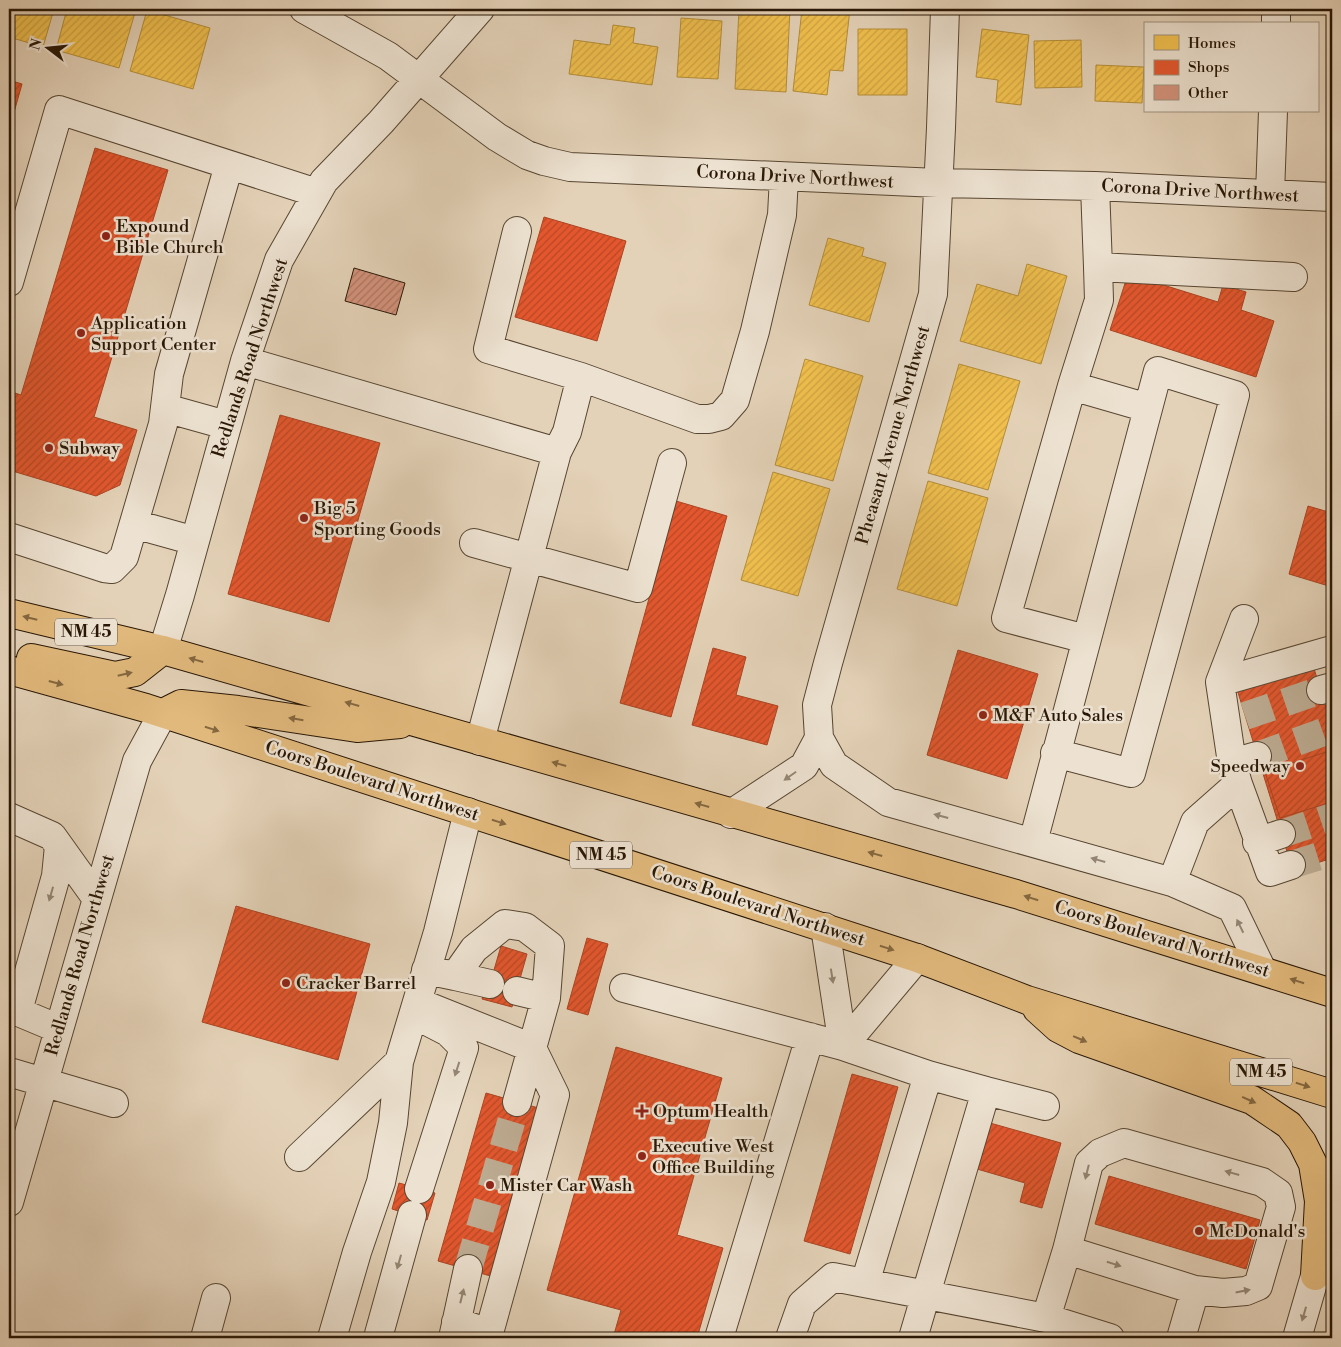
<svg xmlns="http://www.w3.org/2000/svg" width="1341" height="1347" viewBox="0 0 1341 1347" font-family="'Libre Bodoni',serif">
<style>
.homes{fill:url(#homes-hatch);stroke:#b58e38}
.shops{fill:url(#shops-hatch);stroke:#ac4422}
.building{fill:url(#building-hatch);stroke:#281705}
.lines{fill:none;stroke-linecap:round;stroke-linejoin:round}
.minor-tunnel{stroke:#bead94;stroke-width:28;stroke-dasharray:28 14;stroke-linecap:butt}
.minor-casing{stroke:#574632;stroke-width:30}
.major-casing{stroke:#281705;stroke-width:30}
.minor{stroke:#ede2d1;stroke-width:28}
.major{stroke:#e2b97c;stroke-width:28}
.oneway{fill:#856840}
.oneway2{fill:#948775}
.poi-dot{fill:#8f2418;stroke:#ede2d1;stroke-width:2}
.labels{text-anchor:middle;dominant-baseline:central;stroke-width:5;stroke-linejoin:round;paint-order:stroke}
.shield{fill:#ede2d1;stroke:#635442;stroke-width:1}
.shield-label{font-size:16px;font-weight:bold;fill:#281705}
.street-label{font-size:18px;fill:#281705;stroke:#ede2d1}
.poi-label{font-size:18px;fill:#281705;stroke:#ede2d1;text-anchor:start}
</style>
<defs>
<pattern id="homes-hatch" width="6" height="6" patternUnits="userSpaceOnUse" patternTransform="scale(1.25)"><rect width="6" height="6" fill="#f2c14e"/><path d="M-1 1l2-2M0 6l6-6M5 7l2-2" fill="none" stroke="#d0a543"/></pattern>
<pattern id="shops-hatch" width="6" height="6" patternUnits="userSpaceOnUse" patternTransform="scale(1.25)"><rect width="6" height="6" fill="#e4572e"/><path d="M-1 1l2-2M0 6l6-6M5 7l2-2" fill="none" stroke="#b94725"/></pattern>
<pattern id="building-hatch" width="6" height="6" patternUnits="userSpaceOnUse" patternTransform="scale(1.25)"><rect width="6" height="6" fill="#d3927b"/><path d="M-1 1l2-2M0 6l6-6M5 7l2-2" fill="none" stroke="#ab7663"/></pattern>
</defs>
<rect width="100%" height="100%" fill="#e4d2b8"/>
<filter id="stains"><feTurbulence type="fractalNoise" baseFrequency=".004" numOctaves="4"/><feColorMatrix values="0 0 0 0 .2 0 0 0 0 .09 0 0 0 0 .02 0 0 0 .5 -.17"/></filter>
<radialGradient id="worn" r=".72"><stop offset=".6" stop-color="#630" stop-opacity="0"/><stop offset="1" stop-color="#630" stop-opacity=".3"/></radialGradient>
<path class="homes" d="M9 9H54L43 47 9 37Z
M67 9H136L119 68 56 50Z
M739 9H790L786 92 735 89Z
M802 9H850L843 71 830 70 827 95 793 91Z
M147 10 210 28 193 89 130 71Z
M681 18 722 21 718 79 677 77Z
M613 25 635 28 633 43 658 47 652 85 569 74 574 40 610 45Z
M858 29H907V95H858Z
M982 29 1029 35 1021 105 996 102 998 80 976 77Z
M1081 40 1082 87 1035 88 1034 41Z
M1096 65 1144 67 1142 103 1095 101Z
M828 238 864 248 862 256 886 263 869 322 809 305Z
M1027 264 1067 276 1041 364 960 341 977 284 1018 296Z
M805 359 863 376 833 481 775 465Z
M959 364 1020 381 988 490 928 473Z
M773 472 830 489 798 596 741 580Z
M928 481 988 498 957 606 897 589Z"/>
<path class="shops" d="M9 80 22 84 9 130Z
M95 148 168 170 94 417 137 430 120 485 96 496 9 470V391L21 395Z
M544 217 626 241 597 341 515 317Z
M1128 274 1218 302 1223 285 1246 292 1241 310 1274 321 1256 377 1110 330Z
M280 415 380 443 329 622 228 594Z
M676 501 727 516 671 717 620 703Z
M1308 506 1332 513V587L1289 574Z
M713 648 746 657 736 695 778 706 767 745 692 725Z
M958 650 1038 674 1007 779 927 755Z
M1312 662 1332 727V858L1293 871 1236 686Z
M1332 750V802L1280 818 1265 772Z
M236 906 370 944 338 1060 202 1022Z
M587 938 608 944 588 1015 567 1009Z
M501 946 527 954 512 1007 482 999 486 986 489 987Z
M616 1047 722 1078 677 1235 723 1248 697 1338H613L621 1310 547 1290Z
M852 1074 898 1087 850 1254 804 1241Z
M486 1093 542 1109 494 1277 438 1261Z
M990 1123 1061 1143 1042 1208 1020 1202 1025 1183 977 1169Z
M1109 1176 1260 1220 1246 1269 1095 1224Z
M399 1183 435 1193 427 1220 392 1209Z"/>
<path class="building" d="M354 268 405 283 396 315 345 301Z"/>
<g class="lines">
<path class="minor-tunnel" d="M1245 716 1321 690
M1257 756 1332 729
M1281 834 1332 817
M1291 865 1332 852
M468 1269 517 1102"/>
<defs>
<path id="minor" d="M304 9 388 56 497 137 527 155 544 161 570 167 938 183 1095 186 1332 197
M1276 24V9
M1095 186 1098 267 1293 277
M1270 194 1273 111
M517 231 488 349 581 377
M9 282 59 110 317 193
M245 361 557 452 480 741
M1072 386 1148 408
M165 408 226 425
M557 452 567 432 581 377 697 419H709L721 416 735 400 755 331 782 215 784 177
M134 524 195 541
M9 537 104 568 112 569 124 557 163 424 169 374 229 165
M474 543 638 588 672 463
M1086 639 1006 618 1072 386 1099 300 1098 267
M163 650 180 595 245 361 279 260 324 181 381 122 480 9
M1220 682 1332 650
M1321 690 1332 687
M819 738 834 765 888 802 1172 882 1232 908 1262 970
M1232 763 1257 756
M1238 784 1270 872 1291 865
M731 814 804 766 819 738 817 705 828 663 933 294 941 128 945 9
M9 817 52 836 97 899
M1033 842 1158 371 1235 395 1131 773 1055 753
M1257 842 1281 834
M1172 882 1195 822 1238 784 1232 763 1220 682 1244 619
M825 927 843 1046 917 958
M426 970 455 976 474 949 505 924 525 927 550 946 546 998 517 1102
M455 976 490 984
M624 988 843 1046 928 1075
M517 991 546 998
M417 1002 532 1048 555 1095 489 1333 456 1322
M9 1007 21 1000 56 876 59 846
M9 1008 59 1029
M9 1072 114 1103
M986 1091 1045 1106
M299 1157 399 1062
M419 1189 464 1048 448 1032 421 1018
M9 1202 137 761 163 713
M1067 1250 1195 1290 1223 1293 1246 1291 1258 1286 1281 1207 1278 1193 1262 1182 1124 1143 1100 1153 1089 1163 1067 1250 1046 1318 1110 1338
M865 1283 928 1075 986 1091 913 1338
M205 1338 216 1298
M332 1338 357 1252 381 1182 393 1123 399 1062 438 932 468 812
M380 1338 379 1334 412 1215
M453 1338 468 1269
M719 1338 810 1037
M790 1338 802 1304 833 1277 1046 1318
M1181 1338 1195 1290
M1297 1338 1332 1217"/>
<path id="major" d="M9 613 163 650 1016 894 1332 993
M31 658 115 676 135 672 163 650
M9 670 146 708 917 958 1027 1000 1332 1094
M169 710 181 704 238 710 357 728 400 724
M1037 1009 1058 1028 1079 1039 1252 1100 1289 1125 1302 1142 1313 1164 1319 1201 1315 1276"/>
</defs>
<use href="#minor" class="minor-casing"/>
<use href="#major" class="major-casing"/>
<use href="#minor" class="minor"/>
<use href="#major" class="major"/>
</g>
<defs><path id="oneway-solid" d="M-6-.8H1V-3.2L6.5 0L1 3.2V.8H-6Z" transform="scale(1.25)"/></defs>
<g class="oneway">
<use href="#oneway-solid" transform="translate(30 618) rotate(-166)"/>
<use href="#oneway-solid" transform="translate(196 660) rotate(-164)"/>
<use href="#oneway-solid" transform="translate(125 674) rotate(-13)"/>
<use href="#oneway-solid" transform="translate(56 683) rotate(15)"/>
<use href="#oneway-solid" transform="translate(352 704) rotate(-164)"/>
<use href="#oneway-solid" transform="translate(296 719) rotate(-171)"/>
<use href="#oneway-solid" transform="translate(212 729) rotate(18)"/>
<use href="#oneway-solid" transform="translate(559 764) rotate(-164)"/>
<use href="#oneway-solid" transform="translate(702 805) rotate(-164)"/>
<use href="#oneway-solid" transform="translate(499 822) rotate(18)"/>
<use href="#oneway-solid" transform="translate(875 854) rotate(-164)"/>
<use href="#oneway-solid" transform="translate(1031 898) rotate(-163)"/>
<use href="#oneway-solid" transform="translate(887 948) rotate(18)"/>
<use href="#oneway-solid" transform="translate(1297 981) rotate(-162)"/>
<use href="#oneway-solid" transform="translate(1080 1039) rotate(23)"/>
<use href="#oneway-solid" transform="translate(1303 1085) rotate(17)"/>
<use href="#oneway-solid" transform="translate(1249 1100) rotate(24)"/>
</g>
<g class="oneway2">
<use href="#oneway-solid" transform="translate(790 776) rotate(145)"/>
<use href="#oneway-solid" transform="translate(941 816) rotate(-165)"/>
<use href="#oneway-solid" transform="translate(1098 860) rotate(-164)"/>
<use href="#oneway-solid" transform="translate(51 894) rotate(106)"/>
<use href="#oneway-solid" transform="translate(1240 926) rotate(-116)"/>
<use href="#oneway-solid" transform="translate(832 976) rotate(81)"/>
<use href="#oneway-solid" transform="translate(457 1069) rotate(108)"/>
<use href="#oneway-solid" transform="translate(1087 1172) rotate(104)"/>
<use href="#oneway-solid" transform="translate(1232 1173) rotate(-164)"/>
<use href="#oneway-solid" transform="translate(399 1262) rotate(106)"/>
<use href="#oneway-solid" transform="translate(1114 1264) rotate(17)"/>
<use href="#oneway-solid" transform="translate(1243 1291) rotate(-11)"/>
<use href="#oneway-solid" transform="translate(462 1296) rotate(-76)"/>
<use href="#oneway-solid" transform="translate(1304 1314) rotate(106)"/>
</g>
<g class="poi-dot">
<circle cx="106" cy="236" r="5"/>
<circle cx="81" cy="333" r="5"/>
<circle cx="49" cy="448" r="5"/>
<circle cx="304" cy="518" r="5"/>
<circle cx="983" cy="715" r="5"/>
<circle cx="1300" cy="766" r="5"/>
<circle cx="286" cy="983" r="5"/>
<path d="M639.5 1103.5h5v5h5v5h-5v5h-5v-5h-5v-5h5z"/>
<circle cx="642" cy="1156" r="5"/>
<circle cx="490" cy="1185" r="5"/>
<circle cx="1199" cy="1231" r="5"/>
</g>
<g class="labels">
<g class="shield">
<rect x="55" y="618.5" width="62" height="27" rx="4"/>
<rect x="570" y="841.5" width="62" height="27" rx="4"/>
<rect x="1230" y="1058.5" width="62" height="27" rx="4"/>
</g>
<g class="shield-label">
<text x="86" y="632">NM 45</text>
<text x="601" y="855">NM 45</text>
<text x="1261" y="1072">NM 45</text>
</g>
<g class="street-label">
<text transform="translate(795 177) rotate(3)">Corona Drive Northwest</text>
<text transform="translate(1200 191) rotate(3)">Corona Drive Northwest</text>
<text transform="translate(250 358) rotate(-72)">Redlands Road Northwest</text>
<text transform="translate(893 435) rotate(-74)">Pheasant Avenue Northwest</text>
<text transform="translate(372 781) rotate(18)">Coors Boulevard Northwest</text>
<text transform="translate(758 906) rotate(18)">Coors Boulevard Northwest</text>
<text transform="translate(1162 939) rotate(17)">Coors Boulevard Northwest</text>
<text transform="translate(80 955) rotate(-74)">Redlands Road Northwest</text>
</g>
<g class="poi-label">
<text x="116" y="226">Expound<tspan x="116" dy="21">Bible Church</tspan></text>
<text x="91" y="323">Application<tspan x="91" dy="21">Support Center</tspan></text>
<text x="59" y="448">Subway</text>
<text x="314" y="508">Big 5<tspan x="314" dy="21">Sporting Goods</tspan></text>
<text x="993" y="715">M&amp;F Auto Sales</text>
<text x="1290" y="766" text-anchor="end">Speedway</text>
<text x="296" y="983">Cracker Barrel</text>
<text x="653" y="1111">Optum Health</text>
<text x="652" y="1146">Executive West<tspan x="652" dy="21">Office Building</tspan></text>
<text x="500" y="1185">Mister Car Wash</text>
<text x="1209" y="1231">McDonald's</text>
</g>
</g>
<rect width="1341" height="1347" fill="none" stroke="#e4d2b8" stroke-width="30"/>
<rect x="10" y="10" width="1321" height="1327" fill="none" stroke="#281705" stroke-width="2.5"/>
<rect x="15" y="15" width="1311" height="1317" fill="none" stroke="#281705"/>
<rect x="1144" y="22" width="175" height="90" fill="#ede2d1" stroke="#9e917f"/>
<rect x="1154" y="35" width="25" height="15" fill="#f2c14e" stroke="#9e917f"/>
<text x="1188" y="48" font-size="15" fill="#281705">Homes</text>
<rect x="1154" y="60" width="25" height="15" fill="#e4572e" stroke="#9e917f"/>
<text x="1188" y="72" font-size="15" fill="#281705">Shops</text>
<rect x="1154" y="85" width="25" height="15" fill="#d3927b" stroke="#9e917f"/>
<text x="1188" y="98" font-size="15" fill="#281705">Other</text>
<g transform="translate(48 48) rotate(286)" stroke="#ede2d1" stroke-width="4" paint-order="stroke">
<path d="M0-4L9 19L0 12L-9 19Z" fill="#281705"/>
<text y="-8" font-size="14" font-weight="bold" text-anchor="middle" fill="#281705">N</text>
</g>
<rect width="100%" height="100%" filter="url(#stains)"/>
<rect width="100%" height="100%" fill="url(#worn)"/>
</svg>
